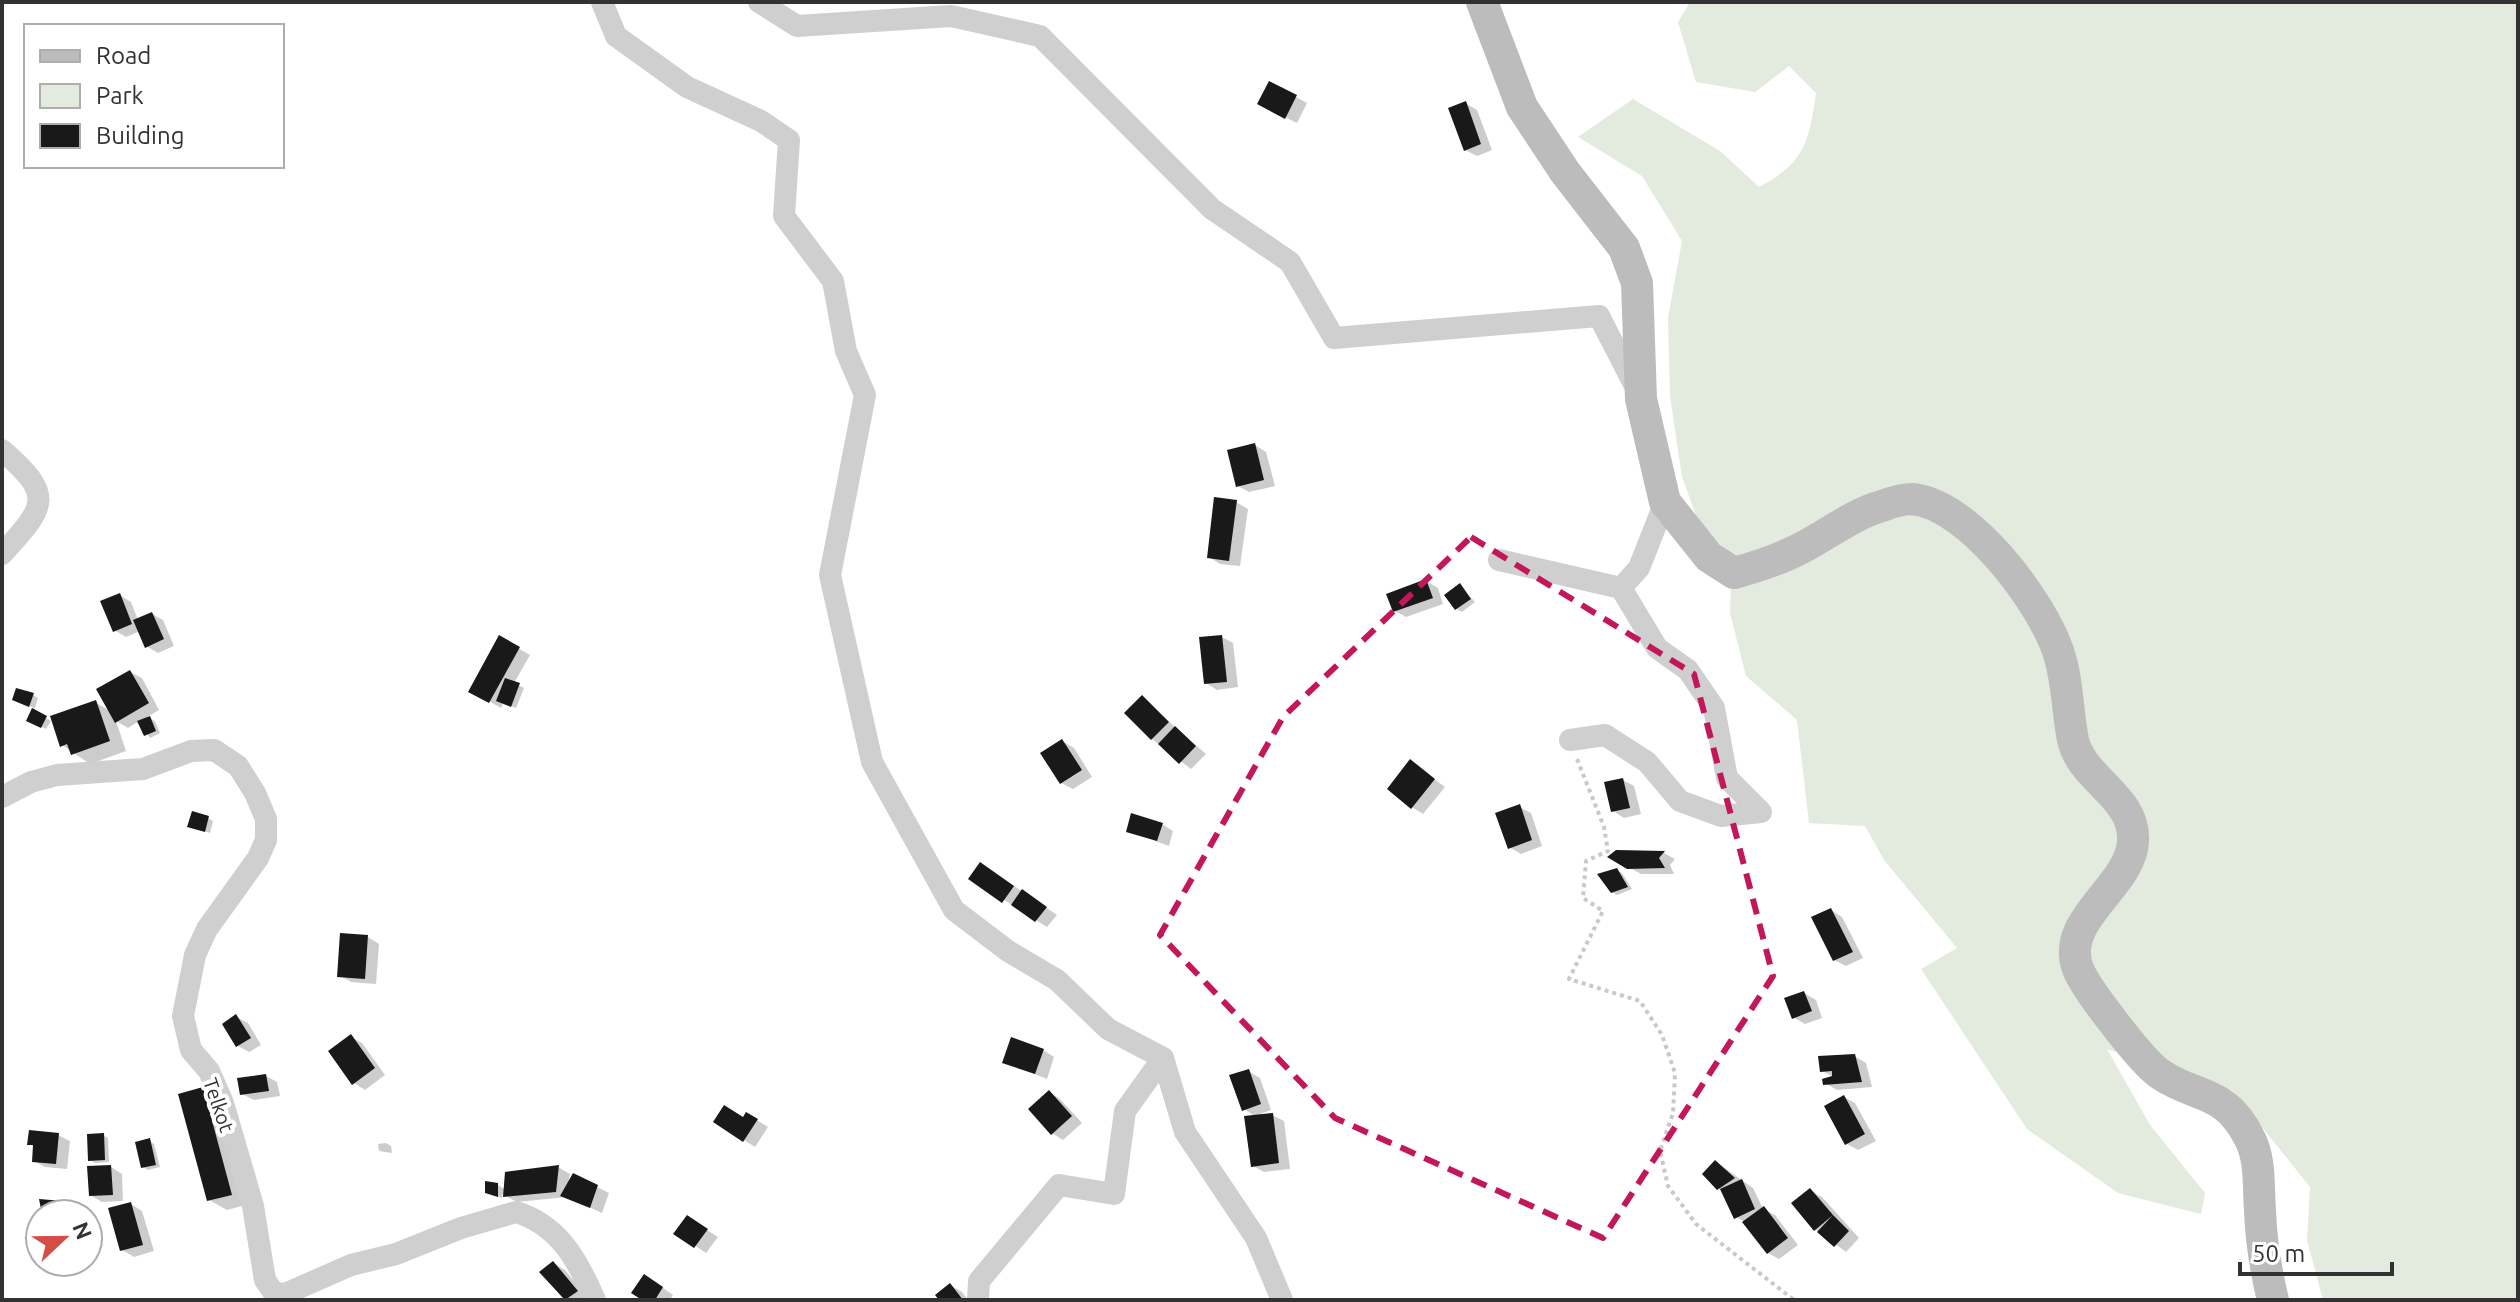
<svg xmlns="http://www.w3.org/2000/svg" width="2520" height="1302" viewBox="0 0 2520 1302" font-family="Ubuntu,sans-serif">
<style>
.green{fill:#e3eade}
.shadow{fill:#0003}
.building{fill:#191919}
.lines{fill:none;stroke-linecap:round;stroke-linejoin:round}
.path{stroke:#c9c9c9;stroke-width:4;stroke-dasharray:4 4;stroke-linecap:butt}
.street{stroke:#cfcfcf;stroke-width:22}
.secondary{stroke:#bcbcbc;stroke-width:32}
.marked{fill:none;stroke:#c2185b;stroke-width:6;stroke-dasharray:16 10;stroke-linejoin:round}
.labels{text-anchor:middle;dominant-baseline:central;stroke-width:8;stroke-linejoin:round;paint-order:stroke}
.street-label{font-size:20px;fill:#323232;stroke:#fff}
</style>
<rect width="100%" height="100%" fill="#fff"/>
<path class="green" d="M1690 2H2518V1300H2323L2307 1240 2310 1187 2233 1091 2107 1049 2150 1125 2205 1193 2201 1214 2118 1193 2027 1129 1921 969 1957 948 1884 860 1865 826 1809 823 1797 720 1746 676 1730 613 1732 558 1697 518 1682 477 1670 396 1668 318 1682 241 1642 176 1578 137 1633 99 1720 151 1759 187C1805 163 1809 142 1816 93L1789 66 1755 92 1696 82 1678 22Z"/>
<path class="shadow" d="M1296 97 1307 103 1297 123 1271 110Z
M1465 103 1477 110 1492 150 1477 156 1465 150Z
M1255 445 1266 452 1275 486 1249 492 1238 486Z
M1236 502 1248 509 1240 566 1220 564 1209 557Z
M1426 581 1438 588 1443 604 1406 617 1395 611Z
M1460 586 1475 602 1462 612 1457 609Z
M120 595 131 602 138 620 152 614 163 620 174 646 158 653 146 646 140 631 126 637 114 630Z
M1222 637 1233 643 1238 687 1217 690 1206 683Z
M500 638 530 655 514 683 524 688 516 708 503 703 501 708 471 691Z
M130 672 142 678 159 710 147 717 155 721 160 733 150 738 139 721 128 728 116 721 126 751 90 764 62 745 95 702 110 711Z
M33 695 38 698 34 711 51 721 46 729 28 720 34 708 19 702Z
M1142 698 1206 754 1191 769 1152 739Z
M1062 741 1074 748 1092 777 1073 789 1061 783Z
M1411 762 1445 787 1423 814 1412 807Z
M1623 780 1634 786 1641 814 1624 818 1613 811Z
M1519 807 1531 813 1542 846 1521 854 1509 847Z
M208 818 213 821 210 833 190 826Z
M1162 824 1173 831 1169 846 1128 831Z
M1617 852 1664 853 1675 859 1670 865 1674 874H1641L1611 857Z
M1616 870 1622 873 1632 889 1617 895 1612 892Z
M992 871 1057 915 1047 927 971 879Z
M1831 910 1842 917 1863 958 1846 966 1834 960Z
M368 937 379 944 376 984 351 982 339 975Z
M1804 993 1816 1000 1822 1018 1805 1024 1793 1017Z
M236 1017 248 1023 261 1045 249 1052 238 1046Z
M351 1037 362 1043 385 1075 365 1090 354 1083Z
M1043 1050 1054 1057 1047 1079 1004 1062Z
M1854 1056 1866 1063 1872 1087 1837 1090 1825 1083 1834 1077 1822 1071Z
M1248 1071 1260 1078 1271 1110 1260 1114 1272 1115 1284 1121 1290 1169 1264 1172 1253 1166 1256 1117 1244 1109Z
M266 1076 277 1082 280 1096 254 1100 242 1094Z
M203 1089 220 1100 249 1204 227 1210 209 1200Z
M1049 1092 1060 1099 1082 1123 1063 1140 1052 1133Z
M1844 1097 1855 1103 1876 1141 1858 1150 1847 1144Z
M747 1114 768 1127 755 1147 716 1122 744 1119Z
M58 1135 70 1141 67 1169 45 1167 34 1161 35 1147 29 1144Z
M103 1135 108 1138 109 1162 95 1163 90 1160Z
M149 1141 154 1144 160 1167 148 1170 143 1167Z
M386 1143 391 1146 392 1153 379 1151 378 1144Z
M1716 1162 1753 1188 1763 1209 1775 1215 1798 1245 1779 1259 1768 1253 1745 1222 1736 1217 1724 1192 1718 1188Z
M111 1167 122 1174 123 1201 102 1202 90 1195Z
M558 1167 570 1174 568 1184 597 1187 609 1193 602 1213 566 1197 517 1202 502 1194V1198L492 1195 498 1185 506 1190Z
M1810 1191 1822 1197 1859 1238 1846 1252 1815 1229Z
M62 1203 74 1214H44Z
M131 1204 142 1211 154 1251 134 1257 122 1250Z
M698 1224 718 1237 706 1253 676 1233Z
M553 1263 565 1270 588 1298 564 1300 542 1273Z
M656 1283 673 1295 670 1300H646Z
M950 1285 962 1292 968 1300H941Z"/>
<path class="building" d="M1269 81 1297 95 1285 119 1257 104Z
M1466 101 1481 144 1464 151 1448 108Z
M1255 443 1264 480 1236 487 1227 450Z
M1214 497 1237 500 1229 561 1207 558Z
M1426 579 1433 598 1393 612 1386 594Z
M1460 583 1471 599 1455 610 1444 595Z
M120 593 132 624 113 632 100 601Z
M152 612 164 639 145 648 133 620Z
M499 635 520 647 489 703 468 692Z
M1222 635 1227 682 1204 684 1199 637Z
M130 670 149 703 115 723 96 689Z
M505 678 520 683 511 707 496 701Z
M16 688 34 693 29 707 12 700Z
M1142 695 1169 722 1151 740 1124 713Z
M96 700 110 741 71 755 67 744 60 747 50 716Z
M32 708 47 716 41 728 26 721Z
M150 716 156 731 144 736 137 721Z
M1175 726 1196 746 1179 764 1158 744Z
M1062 739 1082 770 1060 784 1040 753Z
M1410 759 1435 779 1411 809 1387 789Z
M1623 778 1630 808 1611 812 1604 782Z
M1520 804 1532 840 1508 849 1495 813Z
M192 811 209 816 205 832 187 827Z
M1131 813 1163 823 1157 841 1126 832Z
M1616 850 1665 851 1659 858 1665 868 1627 869 1607 857Z
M980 862 1014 886 1002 903 968 879Z
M1617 868 1628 887 1611 893 1597 874Z
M1022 889 1047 907 1035 922 1011 905Z
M1831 908 1853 952 1833 961 1811 917Z
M340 933 368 935 365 979 337 977Z
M1804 991 1812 1011 1792 1019 1784 998Z
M236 1014 251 1038 236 1047 222 1024Z
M351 1034 375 1068 352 1085 328 1051Z
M1011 1037 1044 1049 1035 1074 1002 1063Z
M1855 1054 1862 1082 1823 1085 1822 1079 1832 1076V1071L1820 1072 1818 1056Z
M1249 1069 1261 1104 1242 1111 1229 1075Z
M266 1074 269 1091 240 1095 237 1078Z
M203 1087 232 1195 207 1201 178 1094Z
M1049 1090 1072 1116 1051 1135 1028 1109Z
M1844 1095 1865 1134 1845 1145 1824 1106Z
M724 1105 743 1117 746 1112 758 1119 743 1142 713 1122Z
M1273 1113 1279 1163 1251 1167 1244 1116Z
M29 1130 59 1133 56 1164 32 1162 33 1145H27Z
M104 1133 105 1160 88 1161 87 1134Z
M150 1138 156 1165 141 1168 135 1142Z
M1715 1160 1735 1178 1717 1190 1702 1174Z
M111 1165 113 1195 89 1196 87 1166Z
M559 1165 556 1192 503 1197 505 1172Z
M573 1173 598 1185 590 1208 560 1196Z
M1742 1179 1755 1209 1734 1219 1720 1189Z
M485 1181 498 1183V1197L485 1193Z
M1810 1188 1833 1215 1814 1231 1791 1203Z
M39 1199 63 1201 64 1214H42Z
M131 1202 143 1245 120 1251 108 1208Z
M1764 1206 1788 1238 1767 1254 1742 1222Z
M687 1215 708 1229 694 1248 673 1234Z
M1833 1215 1849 1231 1834 1247 1817 1232Z
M553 1261 578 1291 565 1300 539 1272Z
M644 1274 663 1287 655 1300H642L631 1293Z
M950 1283 963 1300H939L935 1295Z"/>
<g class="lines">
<path class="path" d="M1577 759 1604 827 1608 851 1586 861 1583 898 1603 911 1569 979 1640 1001 1662 1035 1675 1073 1673 1113 1660 1151 1668 1186 1696 1224 1794 1300"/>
<path class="street" d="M602 2 616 36 687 87 761 121 789 140 784 216 833 281 846 351 865 395 830 575 872 762 954 910 1008 951 1057 980 1108 1029 1163 1058 1125 1111 1114 1194 1059 1185 979 1281 978 1300
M759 2 797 26 951 16 1040 36 1212 209 1290 262 1334 338 1599 316 1636 388
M2 450C55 496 46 506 2 554
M1499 560 1621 588
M1570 740 1605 735 1647 762 1680 801 1721 816 1761 812 1727 778 1714 708 1688 670 1657 648 1621 588 1639 568 1665 502
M2 797 31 782 57 775 143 769 191 751 214 750 238 766 255 793 266 819V840L258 858 207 929 195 955 183 1016 191 1050 209 1071 223 1103 253 1206 265 1280 274 1293 285 1294 351 1265 396 1254 461 1228 516 1212C559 1225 578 1261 595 1300
M1163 1058 1185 1132 1256 1238 1282 1300"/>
<path class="secondary" d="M1482 2 1522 107 1565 172 1624 248 1637 283 1641 399 1665 502 1709 557 1734 573C1760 566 1784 558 1807 545 1831 532 1856 513 1882 506 1890 503 1904 499 1912 499 1969 504 2041 601 2058 651 2068 680 2067 710 2073 740 2082 780 2136 797 2133 841 2131 887 2059 919 2078 969 2086 989 2142 1062 2160 1074 2196 1099 2225 1088 2250 1139 2261 1161 2258 1186 2260 1210 2261 1240 2266 1271 2273 1300"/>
</g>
<path class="marked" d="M1471 537 1694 674 1773 976 1603 1238 1335 1118 1160 935 1283 717Z"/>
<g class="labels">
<g class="street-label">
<text transform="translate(219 1105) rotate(71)">Telkot</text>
</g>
</g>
<rect width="2520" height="1302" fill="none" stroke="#323232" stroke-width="8"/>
<rect x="24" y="24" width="260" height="144" fill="#ffffff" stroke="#adadad" stroke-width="2"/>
<rect x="40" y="50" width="40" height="12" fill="#bcbcbc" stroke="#adadad" stroke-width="2"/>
<text x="96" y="64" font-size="24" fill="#323232">Road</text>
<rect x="40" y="84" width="40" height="24" fill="#e3eade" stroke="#adadad" stroke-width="2"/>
<text x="96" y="104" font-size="24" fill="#323232">Park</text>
<rect x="40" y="124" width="40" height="24" fill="#191919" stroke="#adadad" stroke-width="2"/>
<text x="96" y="144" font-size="24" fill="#323232">Building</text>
<g transform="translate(64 1238) rotate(68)"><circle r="38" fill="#ffffff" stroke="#adadad" stroke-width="2"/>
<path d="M0-6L14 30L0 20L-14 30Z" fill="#d54d47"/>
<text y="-12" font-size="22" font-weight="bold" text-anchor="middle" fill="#323232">N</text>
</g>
<path d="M2240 1262v12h152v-12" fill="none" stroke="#323232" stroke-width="4"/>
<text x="2252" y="1262" font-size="24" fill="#323232" stroke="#ffffff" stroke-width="6" paint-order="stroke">50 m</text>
</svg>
